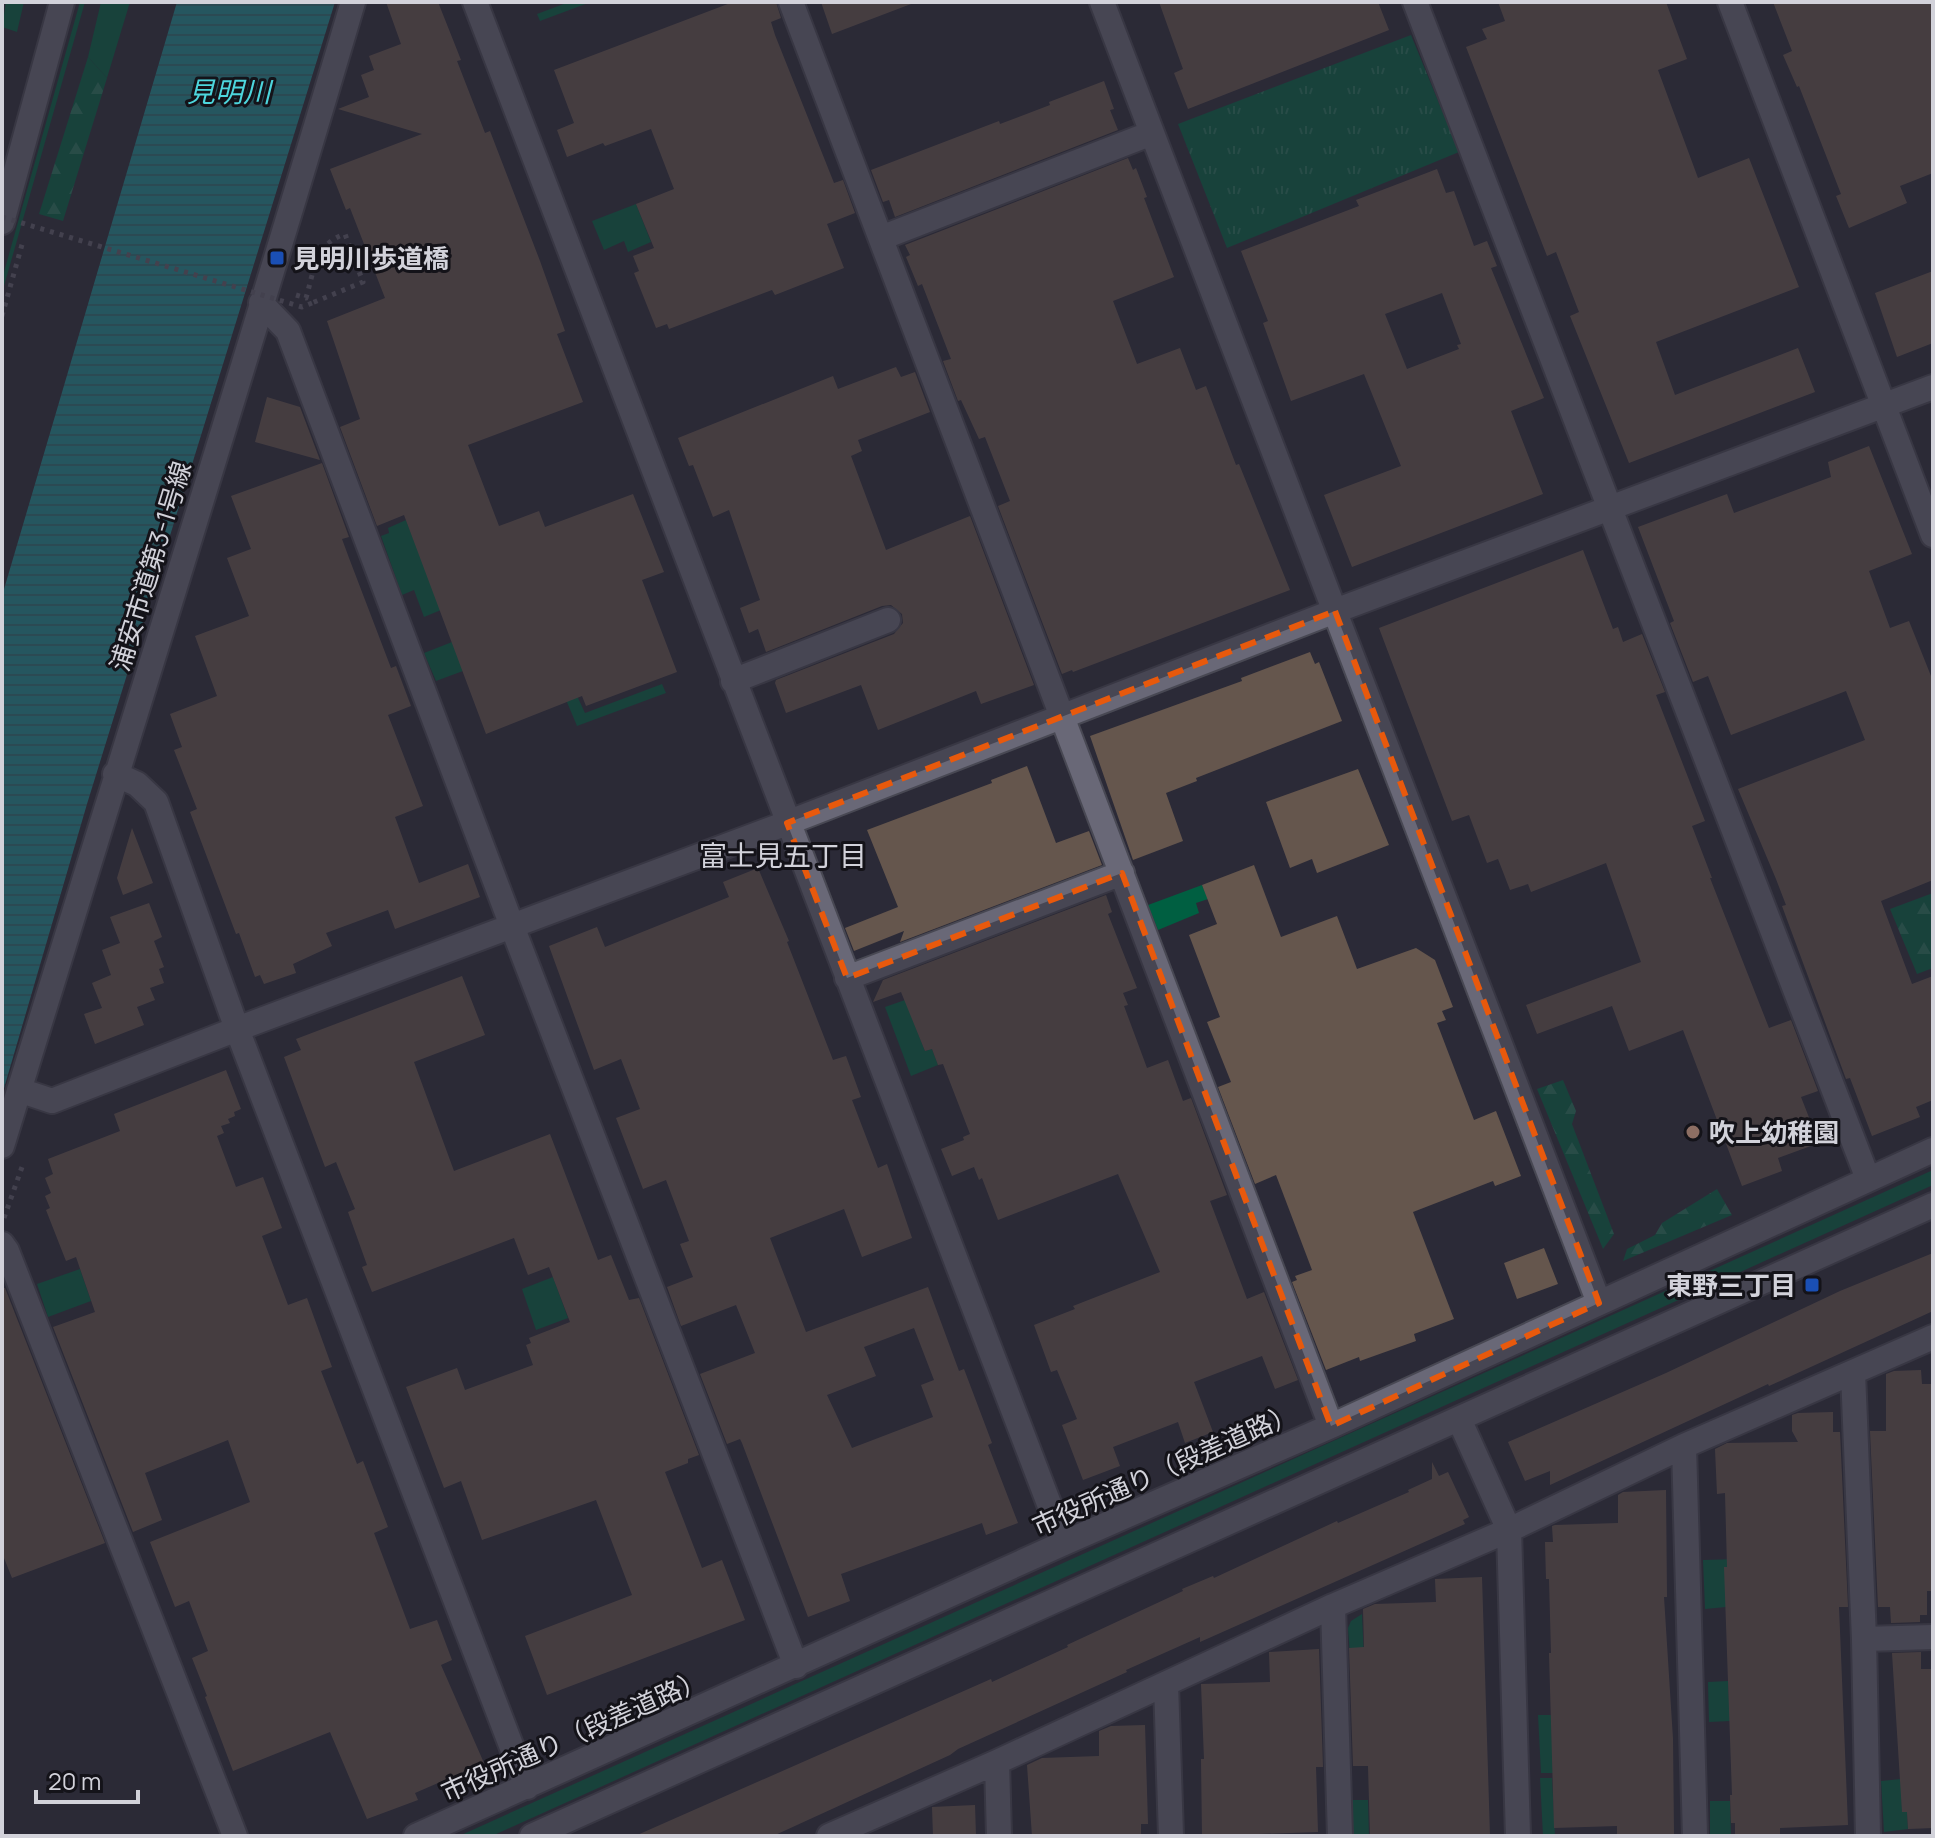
<svg xmlns="http://www.w3.org/2000/svg" width="1935" height="1838" viewBox="0 0 1935 1838" font-family="Manrope,'Noto Sans JP',sans-serif">
<style>
.green{fill:#005f41}
.forest{fill:url(#forest-firs)}
.park{fill:url(#park-tufts)}
.water{fill:url(#water-rules)}
.building{fill:#65564d;fill-rule:evenodd}
.lines{fill:none;stroke-linecap:round;stroke-linejoin:round}
.minor-casing{stroke:#484853;stroke-width:28}
.path{stroke:#5f5e6a;stroke-width:5;stroke-dasharray:4 6;stroke-linecap:butt}
.minor{stroke:#696877;stroke-width:24}
.path-bridge{stroke:#5f5e6a;stroke-width:5;stroke-dasharray:4 6;stroke-linecap:butt}
.marked{fill:none;stroke:#e8590c;stroke-width:6;stroke-dasharray:16 10;stroke-linejoin:round}
.transit-dot{fill:#1a4fb4;stroke:#141319;stroke-width:3}
.education-dot{fill:#8d6e63;stroke:#141319;stroke-width:3}
.labels{text-anchor:middle;dominant-baseline:central;stroke-width:6;stroke-linejoin:round;paint-order:stroke}
.poi-label{font-size:26px;font-weight:bold;fill:#d2d2da;stroke:#141319;text-anchor:start}
.street-label{font-size:26px;fill:#d2d2da;stroke:#141319}
.water-label{font-size:28px;font-style:italic;fill:#4dd6dd;stroke:#141319}
.neighbourhood-label{font-size:28px;fill:#d2d2da;stroke:#141319}
</style>
<defs>
<pattern id="forest-firs" width="22" height="20" patternUnits="userSpaceOnUse" patternTransform="scale(2)"><rect width="22" height="20" fill="#005f41"/><path d="M5 1l3.5 6h-7zM16 11l3.5 6h-7z" fill="#24755c"/></pattern>
<pattern id="park-tufts" width="24" height="20" patternUnits="userSpaceOnUse" patternTransform="scale(2)"><rect width="24" height="20" fill="#005f41"/><path d="M3 7l-1-3M5 7V3M7 7l1-3M15 17l-1-3M17 17v-4M19 17l1-3" fill="none" stroke="#24755c"/></pattern>
<pattern id="water-rules" width="6" height="5" patternUnits="userSpaceOnUse" patternTransform="scale(2)"><rect width="6" height="5" fill="#1e8d91"/><path d="M0 2.5h6" fill="none" stroke="#2a7275"/></pattern>
</defs>
<rect width="100%" height="100%" fill="#2b2a37"/>
<path class="green" d="M6 2H24L17 32 2 27Z
M80 2H85L2 293V279Z
M101 2H130L107 78 88 57Z
M569 2H591L540 21 537 14Z
M636 204 651 242 628 252 624 241 604 250 592 221Z
M406 520 441 610 424 617 414 590 402 595 381 536 389 533 388 528Z
M452 642 463 671 436 681 424 653Z
M566 672 585 713 662 684 666 693 577 726 556 676Z
M1202 885 1208 899 1196 903 1199 913 1158 930 1148 905Z
M905 1000 925 1051 932 1049 938 1065 911 1076 885 1007Z
M1933 1170V1185L492 1836H459Z
M80 1269 91 1301 48 1317 37 1284Z
M553 1277 568 1318 536 1330 522 1289Z
M1739 1559 1726 1607 1705 1609 1703 1560Z
M1362 1614 1364 1658 1354 1711 1348 1628 1351 1621Z
M1728 1681 1730 1721 1709 1722 1708 1682Z
M1538 1715H1551L1553 1773H1541Z
M1540 1778H1552L1555 1836H1543Z
M1901 1779 1902 1811 1907 1812 1908 1829 1884 1832 1881 1781Z
M1352 1800H1368L1369 1836H1353Z
M1710 1801H1730L1731 1836H1710Z"/>
<path class="forest" d="M88 57 107 78 63 221 39 214Z
M1933 893V968L1917 974 1890 909Z
M1563 1080 1576 1111 1572 1124 1614 1234 1603 1249 1537 1089Z
M1717 1189 1732 1215 1623 1261 1627 1249 1655 1235 1662 1223Z"/>
<path class="park" d="M1411 35 1459 152 1227 248 1178 124Z"/>
<path class="water" d="M177 2H335L87 804 2 1095V596Z"/>
<path class="building" d="M386 2H438L461 60 457 61 485 133 490 131 540 261 565 331 557 334 583 402 468 445 499 526 539 511 545 527 633 494 664 572 642 580 677 672 586 706 582 696 486 734 404 515 377 526 340 427 360 419 327 321 385 298 350 208 346 210 330 169 422 134 338 109 369 97 361 75 374 70 369 56 401 44Z
M733 2H776L781 18 771 22 775 35 834 183 843 180 855 213 827 224 844 268 775 295 772 290 669 329 667 324 656 328 634 273 639 271 633 256 654 248 636 204 674 189 651 129 605 146 603 143 567 157 557 130 574 123 554 70Z
M821 2H910L911 4 832 34Z
M1159 2H1378L1389 30 1188 109 1174 73 1183 69Z
M1498 2H1666L1687 59 1658 70 1698 178 1749 158 1799 287 1656 342 1675 395 1798 348 1815 392 1629 463 1570 316 1579 312 1556 252 1547 256 1466 47 1487 39 1482 29 1505 21Z
M1773 2H1933V173L1900 186 1907 203 1849 228 1836 196 1841 194 1799 86 1797 87 1783 55 1792 51Z
M1104 81 1114 109 1110 110 1118 130 895 217 889 200 883 202 871 170 999 121 1000 124 1050 105 1049 102Z
M1128 158 1133 170 1136 168 1147 197 1144 198 1174 277 1113 301 1137 364 1180 348 1196 390 1206 386 1236 465 1239 464 1290 590 1073 672 1072 670 1062 674 998 506 1010 501 985 437 979 439 961 400 958 401 943 361 951 359 922 284 918 286 906 257 910 255 905 245Z
M1437 169 1446 193 1454 191 1474 246 1487 241 1497 266 1491 268 1544 398 1511 411 1543 494 1352 567 1324 495 1401 466 1364 374 1291 401 1263 323 1268 321 1241 251 1359 206 1356 200ZM1442 293 1461 344 1457 345 1459 349 1407 369 1385 314Z
M1933 271V343L1897 357 1875 293Z
M896 367 901 377 915 372 930 412 858 440 862 451 851 456 886 550 970 516 1034 685 981 704 976 691 878 730 861 685 786 713 775 683 776 680 894 634 903 623 902 614 891 605 882 606 766 652 758 629 749 633 740 608 760 600 729 510 713 517 693 465 689 466 678 438 833 376 838 389Z
M267 397 300 407 320 460 255 442Z
M1869 446 1912 554 1869 571 1890 628 1909 621 1933 681V880L1881 901 1912 984 1933 976V1100L1916 1107 1920 1117 1872 1136 1850 1078 1846 1079 1782 906 1786 905 1776 879 1738 789 1865 740 1846 691 1731 735 1708 676 1693 682 1670 623 1674 621 1638 527 1727 494 1734 513 1831 477 1828 462Z
M322 463 349 537 342 539 349 558 391 668 396 666 411 706 388 715 423 806 395 817 419 883 468 864 480 897 395 929 388 910 326 933 332 946 293 964 296 973 264 984 260 975 255 977 239 933 236 934 190 812 197 809 174 750 182 747 170 714 217 696 195 636 249 616 227 558 251 549 231 496Z
M1583 550 1613 629 1618 627 1623 642 1642 634 1665 692 1656 695 1705 821 1692 826 1712 878H1710L1769 1028 1791 1020 1818 1091 1801 1097 1819 1143 1778 1158 1782 1171 1742 1186 1683 1030 1629 1051 1612 1006 1537 1034 1526 1005 1641 962 1606 863 1531 892 1528 884 1510 890 1498 859 1487 863 1469 815 1452 821 1379 628Z
M1310 652 1315 664 1319 662 1342 721 1196 778 1197 781 1166 793 1183 841 1133 860 1090 736 1242 681 1241 678Z
M1027 766 1056 843 1089 831 1102 865 900 942 904 931 854 951 845 928 898 907 867 830 992 783 991 780Z
M1358 769 1389 845 1317 873 1312 859 1290 868 1266 802Z
M132 828 153 883 123 895 117 878Z
M1254 865 1281 937 1337 916 1357 969 1416 948 1435 960 1453 1007 1442 1011 1446 1020 1437 1023 1474 1120 1496 1111 1521 1176 1495 1186 1493 1181 1413 1212 1454 1319 1414 1334 1416 1341 1360 1361 1359 1357 1326 1370 1292 1282 1297 1280 1295 1276 1312 1270 1276 1175 1255 1184 1218 1087 1231 1082 1207 1022 1220 1017 1189 935 1217 924 1202 885Z
M758 868 789 941 787 942 833 1060 846 1056 861 1097 852 1100 878 1168 887 1164 912 1238 862 1257 844 1209 770 1238 806 1332 928 1287 959 1371 964 1369 992 1443 988 1445 1018 1523 986 1535 982 1523 841 1574 850 1601 808 1617 742 1443 740 1439 727 1444 700 1374 755 1353 736 1305 681 1326 667 1287 693 1277 680 1244 689 1241 666 1180 643 1189 616 1118 640 1109 621 1059 594 1070 549 946 597 927 605 947 729 897 723 882ZM914 1328 934 1380 921 1385 933 1417 852 1448 827 1395 876 1376 864 1347Z
M1106 895 1112 912 1108 914 1137 988 1123 993 1128 1005 1124 1006 1147 1068 1168 1060 1183 1101 1191 1098 1227 1195 1210 1201 1247 1299 1264 1292 1298 1380 1275 1389 1262 1356 1194 1382 1213 1432 1185 1443 1178 1422 1113 1447 1120 1466 1083 1480 1062 1425 1077 1419 1057 1370 1051 1372 1034 1325 1075 1309 1073 1306 1160 1272 1118 1174 998 1220 982 1178 979 1180 974 1167 952 1176 941 1149 964 1140 963 1137 970 1134 943 1064 938 1065 932 1049 925 1051 901 992 873 1002 883 980Z
M149 903 162 937 154 941 164 967 159 969 164 983 150 988 155 1000 137 1007 144 1025 95 1044 84 1014 102 1008 92 983 111 975 102 950 120 943 110 917Z
M462 976 485 1035 414 1062 454 1171 550 1134 598 1260 611 1255 629 1300 639 1298 699 1455 688 1459V1463L665 1472 702 1568 722 1560 745 1620 547 1695 525 1636 632 1595 596 1500 482 1540 461 1481 444 1488 406 1387 457 1368 465 1390 533 1365 526 1345 531 1343 529 1338 570 1322 549 1267 528 1275 514 1238 372 1292 362 1267 367 1265 348 1212 355 1209 336 1162 325 1167 284 1057 301 1050 296 1039Z
M226 1070 241 1109 234 1112 235 1116 228 1119 230 1123 221 1126 224 1133 217 1136 236 1187 263 1177 282 1228 262 1236 288 1305 307 1298 332 1367 321 1371 357 1464 363 1461 388 1527 374 1533 410 1629 437 1620 452 1660 441 1665 484 1763 415 1793 418 1800 367 1819 330 1732 233 1771 205 1697 207 1696 192 1658 208 1651 189 1601 175 1607 150 1542 250 1502 228 1440 145 1473 162 1520 133 1532 53 1327 95 1312 76 1257 66 1261 46 1210 50 1208 45 1196 51 1193 45 1178 53 1174 48 1159 120 1131 114 1114Z
M1544 1248 1558 1284 1517 1299 1504 1263Z
M1933 1253V1311L1769 1386 1768 1384 1550 1485V1471L1525 1481 1508 1442 1666 1373 1840 1291Z
M2 1288H5L105 1543 12 1578 2 1553Z
M1921 1370 1922 1384H1932L1933 1591H1927V1615H1920V1622L1891 1623 1890 1607H1878L1870 1431H1886V1374L1894 1371Z
M1833 1412V1432H1840L1848 1607H1839L1848 1825 1780 1828V1834L1735 1836V1823H1731L1730 1795H1732L1724 1567H1727L1725 1493 1717 1494 1715 1449 1727 1443 1798 1442 1792 1431V1415L1798 1413Z
M1432 1462 1439 1476 1448 1472 1469 1517 1463 1520 1465 1524 1200 1642V1637L1126 1670 1127 1672 958 1749 950 1755 773 1836H635L991 1679 992 1682 1068 1647 1067 1645 1183 1591 1182 1589 1213 1576 1214 1578 1337 1521 1338 1523 1409 1492 1408 1490 1432 1479Z
M1666 1490 1667 1597H1664L1673 1739 1674 1834 1617 1835V1826L1554 1828 1549 1653H1551L1549 1579H1546L1545 1542H1553L1552 1526 1555 1525 1618 1523V1495L1623 1492Z
M1482 1577 1490 1836H1370L1368 1766H1353L1349 1648 1364 1647 1363 1609 1375 1604 1436 1602 1435 1579Z
M1319 1649 1323 1767H1316L1318 1832 1202 1836 1201 1759H1204L1201 1684 1270 1682 1269 1652Z
M1921 1652V1669H1933V1828L1908 1829 1907 1812H1902L1892 1653Z
M1145 1725 1148 1824H1141V1835L1032 1836 1027 1765 1042 1758 1099 1756V1731L1111 1726Z
M975 1805 976 1836H933L932 1807Z"/>
<g class="lines">
<defs>
<path id="minor" d="M475 2 1064 1543
M791 2 1331 1426
M1102 2 1599 1303
M1415 2 1868 1179
M1730 2 1933 535
M2 222 62 2
M881 238 1152 133
M261 303 288 331 512 926 796 1666
M733 681 888 620
M115 774 137 784 156 802 237 1029 527 1787
M847 978 1122 873
M19 1090 52 1101 237 1029 787 823 1335 611 1933 387
M2 1146C119 765 240 384 353 2
M2 1244 7 1251 235 1836
M1853 1373 1864 1639 1868 1836
M1459 1419 1509 1530 1518 1836
M1684 1446 1695 1836
M1333 1606 1340 1836
M1864 1639 1933 1637
M1166 1684 1171 1836
M997 1762 999 1836
M416 1836 1064 1543 1331 1426 1933 1150
M532 1836 1933 1205
M829 1836 997 1762 1333 1606 1509 1530 1684 1446 1933 1337"/>
</defs>
<use href="#minor" class="minor-casing"/>
<path class="path" d="M296 295 306 298C314 271 315 244 345 234L363 282 312 303
M2 316 23 241
M4 1218 22 1167"/>
<use href="#minor" class="minor"/>
<path class="path-bridge" d="M2 217 302 307 312 303"/>
</g>
<path d="M0 0H1935V1838H0ZM1335 611 1599 1303 1331 1426 1122 873 847 978 787 823Z" fill="#2b2a37" fill-opacity=".55" fill-rule="evenodd"/>
<path class="marked" d="M1335 611 1599 1303 1331 1426 1122 873 847 978 787 823Z"/>
<g class="transit-dot">
<rect x="269" y="250" width="16" height="16" rx="4"/>
<rect x="1804" y="1277" width="16" height="16" rx="4"/>
</g>
<circle class="education-dot" cx="1693" cy="1132" r="8"/>
<g class="labels">
<g class="poi-label">
<text x="293" y="258">見明川歩道橋</text>
<text x="1709" y="1132">吹上幼稚園</text>
<text x="1796" y="1285" text-anchor="end">東野三丁目</text>
</g>
<g class="street-label">
<text transform="translate(150 566) rotate(-73)">浦安市道第3-1号線</text>
<text transform="translate(1164 1469) rotate(-24)">市役所通り（段差道路）</text>
<text transform="translate(573 1735) rotate(-24)">市役所通り（段差道路）</text>
</g>
<g class="water-label">
<text x="229" y="91">見明川</text>
</g>
<g class="neighbourhood-label">
<text x="783" y="855">富士見五丁目</text>
</g>
</g>
<rect width="1935" height="1838" fill="none" stroke="#d2d2da" stroke-width="8"/>
<path d="M36 1790v12h102v-12" fill="none" stroke="#d2d2da" stroke-width="4"/>
<text x="48" y="1790" font-size="24" fill="#d2d2da" stroke="#141319" stroke-width="6" paint-order="stroke">20 m</text>
</svg>
